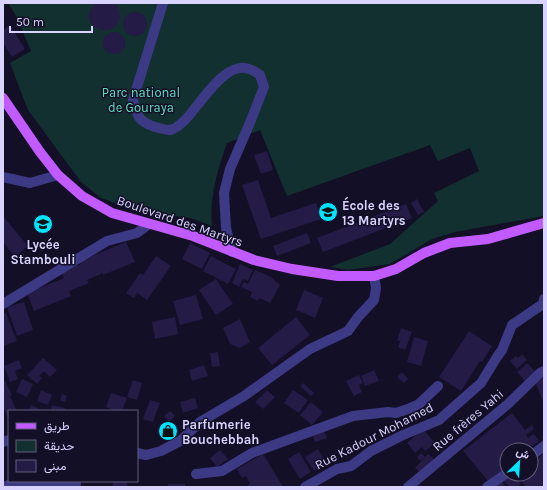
<svg xmlns="http://www.w3.org/2000/svg" width="547" height="490" viewBox="0 0 547 490" font-family="Karla,Vazirmatn,sans-serif">
<style>
.green{fill:#12302f}
.building{fill:#241b47}
.lines{fill:none;stroke-linecap:round;stroke-linejoin:round}
.minor{stroke:#3d3a85;stroke-width:10}
.major{stroke:#c25bff;stroke-width:10}
.labels{text-anchor:middle;dominant-baseline:central;stroke-width:3;stroke-linejoin:round;paint-order:stroke}
.park-label{font-size:13px;fill:#5fe0c0;stroke:#130f26}
.poi-label{font-size:13px;font-weight:bold;fill:#d9d4ff;stroke:#130f26;text-anchor:start}
.street-label{font-size:13px;fill:#d9d4ff;stroke:#130f26}
</style>
<rect width="100%" height="100%" fill="#130f26"/>
<path class="green" d="M8 3H544V216L455 232 432 239 390 264 348 270 330 267 390 244 438 201 434 193 479 171 470 148 438 161 430 145 287 196 260 130 227 143C218 170 209 197 212 226L190 218 145 212 126 207 101 198 81 182 28 110 10 63 31 51 15 14Z"/>
<path class="building" d="M96 3H114L118 7 120 13V19L117 25 113 29 107 30H101L95 27 91 23 89 17 90 11Z
M123 24a12 12 0 1 1 24 0a12 12 0 1 1-24 0Z
M10 25 25 49 12 57 3 43V30Z
M103 43a11 11 0 1 1 22 0a11 11 0 1 1-22 0Z
M267 151 273 170 261 174 254 155Z
M258 180 271 218 316 203 321 219 261 239 242 185Z
M417 199 424 212 418 215 411 203Z
M406 204 412 218 323 252 317 238Z
M3 216 28 246 15 257 3 242Z
M307 233 311 243 277 256 273 246Z
M126 242 135 262 103 275V273L87 280 89 283 69 291 71 296 34 311 27 293 64 278 61 272 81 264 80 261Z
M190 243 210 253 202 269 182 259Z
M156 256 171 266 147 300 137 293 134 298 126 293 140 273 143 275Z
M211 256 236 269 228 284 203 271Z
M240 264 253 270 248 281 243 279 239 287 232 283Z
M255 270 271 277 280 285 270 303 259 298 258 301 250 297 252 292 241 287 244 282 248 284Z
M216 279 233 304 216 315 199 290Z
M304 290 323 298 315 318 296 310Z
M196 295 203 319 180 325 173 301Z
M24 302 33 330 17 336 7 307Z
M6 313 17 341 3 346V314Z
M175 317 178 334 155 339 152 322Z
M296 317 310 335 272 365 258 348Z
M240 319 250 342 240 348 230 344 223 328Z
M401 328 412 332 405 350 398 347 400 341 397 340Z
M469 331 492 346 482 362 480 361 461 391 439 377Z
M414 337 428 341 421 366 407 362Z
M218 352 220 366 212 367 210 353Z
M522 354 527 360 517 369 510 361 516 356 518 358Z
M43 358 57 370 50 377 44 371 39 376 42 378 37 384 27 375Z
M19 360 22 368 15 371 18 379 10 382 4 366Z
M527 363 536 372 525 381 517 372Z
M204 365 208 376 192 381 189 370Z
M374 370 379 381 365 386 361 376Z
M402 372 408 379 404 383 397 377Z
M359 375 363 383 359 385 362 392 354 396 346 381Z
M544 378V404L535 382Z
M22 379 33 384 27 397 16 392Z
M133 380 142 383 137 400 127 397Z
M5 381 12 395 10 396 17 411H9V415L7 416 3 407V382Z
M303 383 314 393 311 396 300 386Z
M41 390 52 395 48 405 37 401Z
M267 390 275 397 263 409 255 402Z
M293 390 308 400 299 413 284 403Z
M111 393 127 398 122 411H113L114 410 106 407Z
M62 394 67 396 65 402 60 401Z
M195 398 198 408 183 413 180 402Z
M150 400 160 403 153 422 143 419Z
M311 402 323 412 312 425 300 415Z
M31 405 44 411H28Z
M52 405 65 408 64 411H51Z
M170 411 175 416 169 422 164 416Z
M512 413 525 430 532 425 534 429 526 435 528 438 534 434 539 441 527 450H507V466L488 481 463 451Z
M423 429 435 443 425 451 422 447 415 453 407 443Z
M324 431 327 438 315 442 313 436Z
M318 449 326 464 314 471 305 457Z
M220 450 228 459 217 467 210 458Z
M299 452 311 472 300 479 288 459Z
M421 453 425 457 420 461 417 457Z
M544 453V487H526L515 475 531 474V465Z
M263 454 283 487H245L250 484 246 476 242 478 237 469Z
M428 454 435 460 422 474 415 468Z
M512 474 521 484 517 487H510L504 481Z
M113 481H127V487H113Z
M502 482 506 487H496Z
M168 484H185V487H168Z"/>
<g class="lines">
<path class="minor" d="M163 3 133 100C137 116 138 121 155 127 159 128 166 130 170 130 176 129 181 124 185 120 200 105 225 60 249 69 253 70 257 73 260 75L264 87 249 125 230 169 224 193 226 228 232 252
M3 177 30 183 58 175
M3 304 107 241 137 233 149 224
M3 442 9 440
M137 453 146 455 161 451 180 441 200 422 244 396 310 349 348 331 358 317 374 300 376 288 374 276
M531 456 544 446
M196 474 222 471 252 453 353 416 388 412 396 413 408 409 419 404 438 386
M4 487 14 483 76 484
M305 487 337 469 351 466 371 451 403 435 439 420 481 383 497 357 502 350 512 325 543 304 544 299
M408 487 508 404 540 373 544 371
M487 487 507 473"/>
<path class="major" d="M3 98 40 152 58 175 82 196 112 213 193 236 254 260 292 269 338 276H374L396 269 424 253 450 243 488 239 544 223"/>
</g>
<defs>
<symbol id="school-disc" viewBox="-11 -11 22 22"><circle r="9.5" fill="#00e5ff" stroke="#130f26"/><path d="M0-5L7-2L0 1L-7-2ZM-4 1L0 2.5L4 1V4Q0 6-4 4Z" fill="#111"/></symbol>
<symbol id="shop-disc" viewBox="-11 -11 22 22"><circle r="9.5" fill="#00e5ff" stroke="#130f26"/><path d="M-5-2.5h2.3a2.7 3.5 0 0 1 5.4 0H5L5.5 6h-11ZM-1.5-2.5h3a1.5 2.3 0 0 0-3 0Z" fill="#111"/></symbol>
</defs>
<g fill-rule="evenodd">
<use href="#school-disc" x="317" y="201" width="22" height="22"/>
<use href="#school-disc" x="32" y="213" width="22" height="22"/>
<use href="#shop-disc" x="157" y="420" width="22" height="22"/>
</g>
<g class="labels">
<g class="park-label">
<text x="141" y="92">Parc national<tspan x="141" dy="15">de Gouraya</tspan></text>
</g>
<g class="poi-label">
<text x="342" y="205">École des<tspan x="342" dy="15">13 Martyrs</tspan></text>
<text x="43" y="244" text-anchor="middle">Lycée<tspan x="43" dy="15">Stambouli</tspan></text>
<text x="182" y="424">Parfumerie<tspan x="182" dy="15">Bouchebbah</tspan></text>
</g>
<g class="street-label">
<text transform="translate(180 221) rotate(19)">Boulevard des Martyrs</text>
<text transform="translate(468 420) rotate(-40)">Rue frères Yahi</text>
<text transform="translate(374 436) rotate(-27)">Rue Kadour Mohamed</text>
</g>
</g>
<rect width="547" height="490" fill="none" stroke="#d9d4ff" stroke-width="8"/>
<rect x="8" y="410" width="130" height="72" fill="#130f26" stroke="#625e7d"/>
<rect x="16" y="423" width="20" height="6" fill="#c25bff" stroke="#625e7d"/>
<text x="44" y="430" font-size="12" fill="#d9d4ff">طريق</text>
<rect x="16" y="440" width="20" height="12" fill="#12302f" stroke="#625e7d"/>
<text x="44" y="450" font-size="12" fill="#d9d4ff">حديقة</text>
<rect x="16" y="460" width="20" height="12" fill="#241b47" stroke="#625e7d"/>
<text x="44" y="470" font-size="12" fill="#d9d4ff">مبنى</text>
<g transform="translate(519 462) rotate(25)"><circle r="19" fill="#130f26" stroke="#625e7d"/>
<path d="M0-3L7 15L0 10L-7 15Z" fill="#00e5ff"/>
<text y="-6" font-size="11" font-weight="bold" text-anchor="middle" fill="#d9d4ff">ش</text>
</g>
<path d="M10 26v6h82v-6" fill="none" stroke="#d9d4ff" stroke-width="2"/>
<text x="16" y="26" font-size="12" fill="#d9d4ff" stroke="#130f26" stroke-width="3" paint-order="stroke">50 m</text>
</svg>
